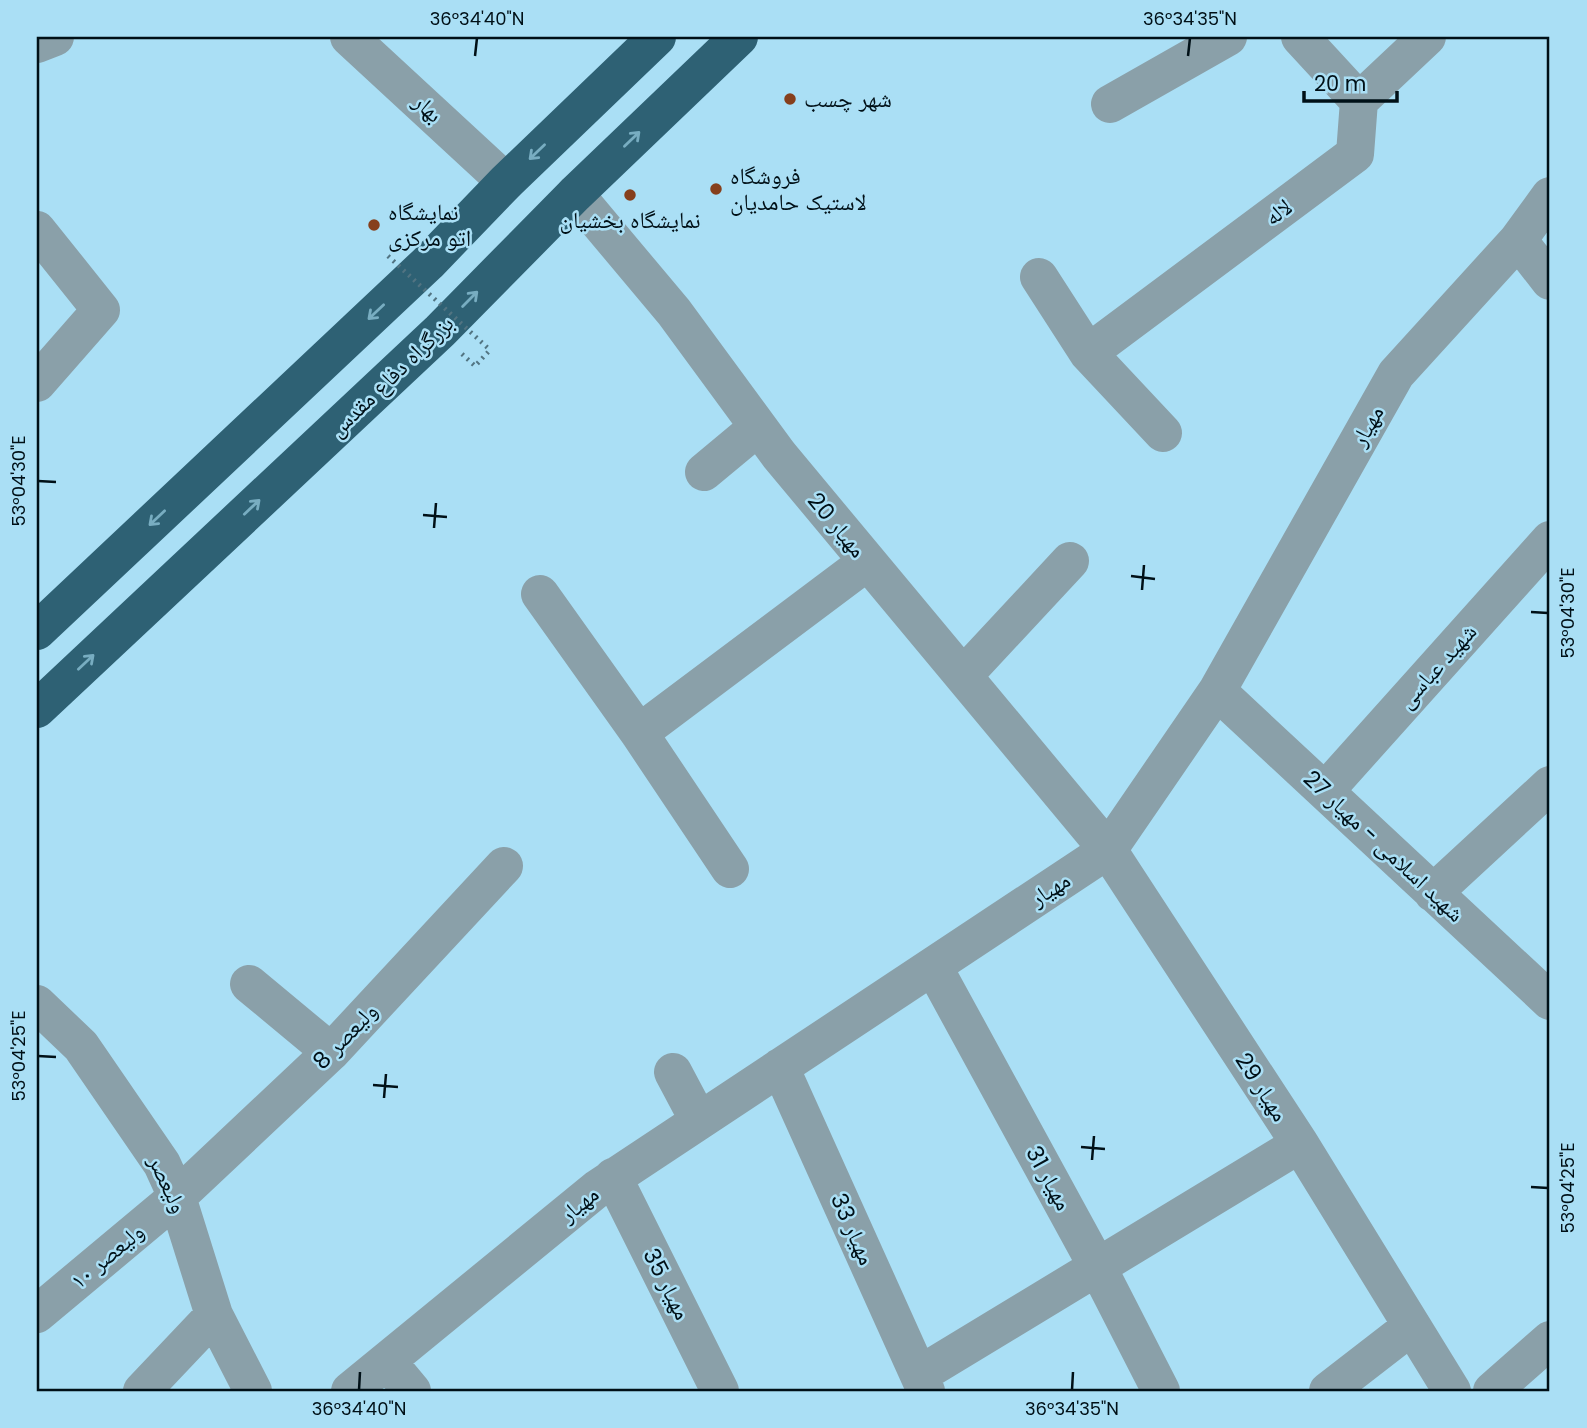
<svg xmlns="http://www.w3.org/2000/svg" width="1587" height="1428" viewBox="0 0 1587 1428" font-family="Poppins,'Noto Naskh Arabic',sans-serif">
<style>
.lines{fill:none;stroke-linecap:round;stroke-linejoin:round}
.path{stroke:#527482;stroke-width:4.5;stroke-dasharray:2 5;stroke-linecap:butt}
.minor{stroke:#8aa0a9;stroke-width:38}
.highway{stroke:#2e6174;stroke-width:38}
.path-bridge{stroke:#527482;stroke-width:4.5;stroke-dasharray:2 5;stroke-linecap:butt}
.oneway{stroke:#78adc1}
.ticks{fill:none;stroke:#001017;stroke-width:2.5}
.poi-dot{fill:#863f1c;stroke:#aadff5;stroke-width:2.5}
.labels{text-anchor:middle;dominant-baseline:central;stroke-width:5;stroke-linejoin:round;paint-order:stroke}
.poi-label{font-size:23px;fill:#001017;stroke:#aadff5;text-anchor:start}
.street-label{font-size:23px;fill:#001017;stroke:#aadff5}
.neatline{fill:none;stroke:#001017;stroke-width:2.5}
.ticks-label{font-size:18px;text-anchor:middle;fill:#001017}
</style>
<rect width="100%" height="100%" fill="#aadff5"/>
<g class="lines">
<path class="path" d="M462 354 475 366 490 350"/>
<path class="minor" d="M349 37 506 182
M37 44 55 37
M1359 101 1427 37
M1110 104 1228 37
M575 194 674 312 779 455 1108 850 1300 1144 1412 1326
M37 230 101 310 37 383
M1518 240 1550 281
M1039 277 1088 353 1163 433
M1088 353 1355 154 1359 101 1300 37
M704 472 758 427
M540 594 639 733 730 869
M963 676 1070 561
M1217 691 1550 1001
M639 733 867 562
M1325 791 1550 540
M1433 893 1550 785
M933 966 1098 1268 1161 1391
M249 984 331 1052
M37 1004 81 1046 162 1164 177 1197 214 1315 253 1391
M780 1067 926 1391
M673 1072 699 1121
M613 1177 720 1391
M37 1314 177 1197 331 1052 504 866
M387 1361 412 1391
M919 1375 1300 1144
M142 1391 214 1315
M350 1391 598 1188 1108 850 1217 691 1396 374 1518 240 1550 196
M1328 1391 1412 1326 1452 1391
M1492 1391 1550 1340"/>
<path class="highway" d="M37 631 428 263 506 182 657 37
M37 709 440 331 575 194 739 37"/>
<path class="path-bridge" d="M388 256 490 350"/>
</g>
<defs><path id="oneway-shaft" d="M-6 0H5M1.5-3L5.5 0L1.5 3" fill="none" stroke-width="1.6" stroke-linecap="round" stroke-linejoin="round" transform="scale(1.75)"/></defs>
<g class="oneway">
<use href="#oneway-shaft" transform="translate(632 139) rotate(-44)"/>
<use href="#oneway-shaft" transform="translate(537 152) rotate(136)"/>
<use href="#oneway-shaft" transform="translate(470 299) rotate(-45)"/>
<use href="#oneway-shaft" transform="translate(376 312) rotate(137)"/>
<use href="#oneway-shaft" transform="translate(252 507) rotate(-43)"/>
<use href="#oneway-shaft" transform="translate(157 518) rotate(137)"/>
<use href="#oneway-shaft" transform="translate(86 662) rotate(-43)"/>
</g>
<path class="ticks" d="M475 56 477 38M1188 56 1190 38M38 481 56 482M423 515 447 517M434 528 436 503M1131 576 1155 579M1142 590 1144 565M1531 612 1548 613M38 1056 56 1057M373 1085 398 1087M384 1098 386 1074M1081 1147 1105 1149M1092 1160 1094 1136M1531 1187 1548 1188M359 1390 360 1372M1072 1390 1073 1372"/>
<g class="poi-dot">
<circle cx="790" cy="99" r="7"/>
<circle cx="716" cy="189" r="7"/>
<circle cx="630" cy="195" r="7"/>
<circle cx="374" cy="225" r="7"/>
</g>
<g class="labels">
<g class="poi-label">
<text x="804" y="99">شهر چسب</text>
<text x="730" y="176">فروشگاه<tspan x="730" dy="26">لاستیک حامدیان</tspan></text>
<text x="388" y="212">نمایشگاه<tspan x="388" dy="26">اتو مرکزی</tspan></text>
<text x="630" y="220" text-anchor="middle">نمایشگاه بخشیان</text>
</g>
<g class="street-label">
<text transform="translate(428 108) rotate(43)">بهار</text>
<text transform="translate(1278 212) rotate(-37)">لاله</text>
<text transform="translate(391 376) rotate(-44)">بزرگراه دفاع مقدس</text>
<text transform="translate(1367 426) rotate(-61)">مهیار</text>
<text transform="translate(837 525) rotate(50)">مهیار 20</text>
<text transform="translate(1437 666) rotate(-48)">شهید عباسی</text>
<text transform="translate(1384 846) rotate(43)">شهید اسلامی - مهیار 27</text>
<text transform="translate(1050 889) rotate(-33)">مهیار</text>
<text transform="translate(345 1036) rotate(-46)">ولیعصر 8</text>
<text transform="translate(1262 1087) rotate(57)">مهیار 29</text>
<text transform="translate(1049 1178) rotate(61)">مهیار 31</text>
<text transform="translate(168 1184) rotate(65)">ولیعصر</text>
<text transform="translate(579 1204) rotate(-39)">مهیار</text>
<text transform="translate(853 1229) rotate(66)">مهیار 33</text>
<text transform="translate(107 1256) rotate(-40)">ولیعصر ۱۰</text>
<text transform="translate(667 1284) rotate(63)">مهیار 35</text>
</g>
</g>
<rect width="1587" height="1428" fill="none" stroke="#aadff5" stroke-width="77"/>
<path d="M1304 91v10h93v-10" fill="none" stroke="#001017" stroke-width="3.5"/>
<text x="1314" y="91" font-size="21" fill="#001017" stroke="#aadff5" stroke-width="5" paint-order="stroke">20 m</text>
<rect x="38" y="38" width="1510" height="1352" class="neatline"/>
<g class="ticks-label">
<text x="477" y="25">36°34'40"N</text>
<text x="1190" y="25">36°34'35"N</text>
<text transform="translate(19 481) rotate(-90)" y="6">53°04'30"E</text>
<text transform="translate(1568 613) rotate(-90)" y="6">53°04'30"E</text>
<text transform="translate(19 1056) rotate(-90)" y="6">53°04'25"E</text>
<text transform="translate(1568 1188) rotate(-90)" y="6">53°04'25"E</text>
<text x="359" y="1415">36°34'40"N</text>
<text x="1072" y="1415">36°34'35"N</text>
</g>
</svg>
